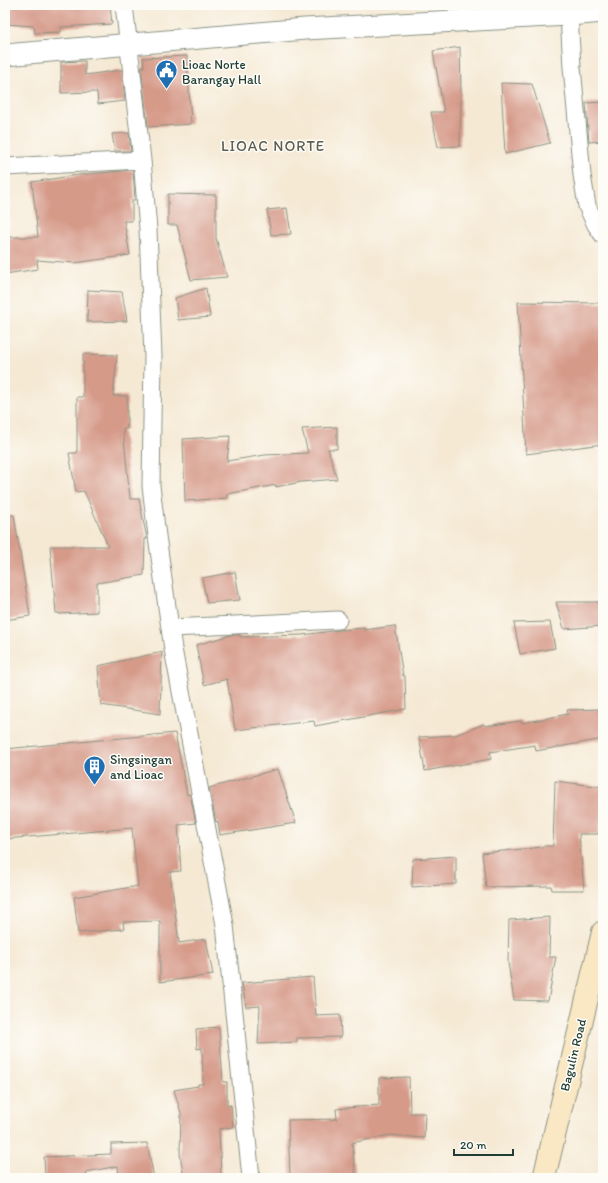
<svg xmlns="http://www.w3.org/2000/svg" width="608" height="1183" viewBox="0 0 608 1183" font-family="Itim,sans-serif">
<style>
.building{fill:#d69a89}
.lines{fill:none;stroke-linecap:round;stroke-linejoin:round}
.minor-casing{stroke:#8a9384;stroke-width:19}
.tertiary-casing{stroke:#8a9384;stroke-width:23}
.secondary-casing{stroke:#8a9384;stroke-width:24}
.minor{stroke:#fff;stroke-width:17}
.tertiary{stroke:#fff;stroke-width:21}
.secondary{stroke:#fae7c3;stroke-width:22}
.labels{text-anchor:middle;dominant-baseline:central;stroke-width:3;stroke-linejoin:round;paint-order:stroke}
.poi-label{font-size:13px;fill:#1f3d34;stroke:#fdfcf7;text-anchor:start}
.street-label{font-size:13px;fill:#1f3d34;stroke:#fdfcf7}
.quarter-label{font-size:15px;letter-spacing:1px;fill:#5f5e52;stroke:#fdfcf7}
</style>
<rect width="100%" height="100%" fill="#fdfcf7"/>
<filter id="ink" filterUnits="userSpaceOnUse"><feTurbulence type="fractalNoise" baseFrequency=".025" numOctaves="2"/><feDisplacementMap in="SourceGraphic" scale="8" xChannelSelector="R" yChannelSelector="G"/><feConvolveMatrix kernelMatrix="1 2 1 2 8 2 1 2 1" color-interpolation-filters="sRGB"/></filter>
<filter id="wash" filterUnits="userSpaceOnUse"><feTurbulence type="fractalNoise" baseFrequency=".012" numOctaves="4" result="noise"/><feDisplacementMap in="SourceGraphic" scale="16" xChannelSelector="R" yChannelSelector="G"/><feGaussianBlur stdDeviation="0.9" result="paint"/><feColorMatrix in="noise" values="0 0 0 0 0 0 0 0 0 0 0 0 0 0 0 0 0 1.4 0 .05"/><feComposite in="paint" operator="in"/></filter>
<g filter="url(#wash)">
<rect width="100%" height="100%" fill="#f5e9d4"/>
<g id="blocks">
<path class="building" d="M14 5H110L112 24 61 27V32L35 33 34 26 5 24V6Z
M460 47 461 92 460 146 438 147 431 112H444L433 51Z
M187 56 191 124 148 127 141 67H144L143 58Z
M85 61V75L122 70 125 101 98 104 97 92 61 93V62Z
M501 83 532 84 550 143 505 154Z
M603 102V141L589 142 586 103Z
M129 133 131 151H115L112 134Z
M133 170 135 200H132V221H124L130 255 75 263 37 260 38 269 5 274V237H38L32 182 78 175Z
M168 194 216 195V238L227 277 191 280 177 225H168Z
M287 208 291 234 271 235 267 210Z
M206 288 210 317 178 320 175 298Z
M88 290 122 292 127 321 87 322Z
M518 302 603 303V444L526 454Z
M83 354 117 355 113 396H127V429H123L130 499H139L147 539H145L144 575 97 583V612L59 614V613H56L50 546H108L84 491 76 492 69 453H77V397H83Z
M337 427V449H328L337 479 301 482 276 487V485L227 494V498L185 501 183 439 230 436 227 461 265 455 308 453 302 429Z
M5 515H14L30 616 5 620Z
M235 572 240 600 207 603 202 578Z
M556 602H603V626L564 629Z
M550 622 555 648 520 654 514 623Z
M395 626 403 676H405L406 709 315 726 314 721 235 730 227 679 204 685 196 645 231 635H240V637L302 635 340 630 364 628V630Z
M162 652 160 714 101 705 98 666Z
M603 709V739L536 751 535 745 490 752 491 759 425 771 419 737 455 735 484 724 485 726 521 721 522 723 568 714 567 710Z
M175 733 187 795 190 794 196 823 178 825 181 871 170 872 179 943 206 939 213 975 160 982V921L123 922 124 929 78 933 74 897 138 886 132 828 5 839V749Z
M278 769 296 823 220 835 218 821 216 822 209 788Z
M555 781 603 787V814L598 834H579L584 890H552L551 886 486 887 482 853 543 847V846H553Z
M456 856V884L412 887 413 859Z
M550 917 549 957H556L548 1001 514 1000 508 963 509 920Z
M313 977 316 1016 340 1015 341 1037 297 1038V1042L258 1044 260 1006 246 1007 242 983Z
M219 1027 223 1082H227V1106L231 1105 233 1127 219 1129 221 1176 211 1178H184L180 1154 181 1113 174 1090 198 1086V1084H203L202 1048 197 1049 196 1029Z
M409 1077 410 1113H425L424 1138 389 1135 352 1143 356 1178H290L288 1120 337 1119 336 1109 379 1105V1078Z
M147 1143 154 1178H119L118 1166 86 1172 87 1178H45L44 1157 111 1154V1144Z"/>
</g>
</g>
<g filter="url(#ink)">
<use href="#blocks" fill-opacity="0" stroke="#8a9384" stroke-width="1"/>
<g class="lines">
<defs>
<path id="minor" d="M124 5 142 160 148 229 153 356 151 486 157 536 173 649 225 925 251 1178
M569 15 572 67 582 175 587 206 596 225 603 235
M5 167 142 160
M171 628 338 620"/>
<path id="tertiary" d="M5 55 305 29 569 15 603 12"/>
<path id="secondary" d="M544 1178 603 932"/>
</defs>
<use href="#minor" class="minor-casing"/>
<use href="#tertiary" class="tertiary-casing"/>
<use href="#secondary" class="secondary-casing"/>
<use href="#minor" class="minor"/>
<use href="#tertiary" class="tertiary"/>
<use href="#secondary" class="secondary"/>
</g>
</g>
<defs>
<symbol id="civic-pin" viewBox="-11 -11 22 30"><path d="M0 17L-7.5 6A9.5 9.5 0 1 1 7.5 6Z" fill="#1f6fb2" stroke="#fdfcf7"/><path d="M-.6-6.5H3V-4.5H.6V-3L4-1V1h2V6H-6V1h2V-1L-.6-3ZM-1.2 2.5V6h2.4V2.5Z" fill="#fff"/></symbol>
<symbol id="building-pin" viewBox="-11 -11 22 30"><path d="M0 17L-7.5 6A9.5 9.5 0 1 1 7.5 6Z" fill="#1f6fb2" stroke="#fdfcf7"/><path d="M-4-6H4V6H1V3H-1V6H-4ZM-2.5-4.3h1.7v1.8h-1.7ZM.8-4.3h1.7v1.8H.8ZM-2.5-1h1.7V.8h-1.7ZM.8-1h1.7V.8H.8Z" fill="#fff"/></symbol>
</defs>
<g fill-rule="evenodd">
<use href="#civic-pin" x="154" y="58" width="25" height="34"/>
<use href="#building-pin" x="82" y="754" width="25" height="34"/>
</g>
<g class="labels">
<g class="poi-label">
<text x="182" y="64">Lioac Norte<tspan x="182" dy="15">Barangay Hall</tspan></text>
<text x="110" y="759">Singsingan<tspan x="110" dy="15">and Lioac</tspan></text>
</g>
<g class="street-label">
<text transform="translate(573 1055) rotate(-76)">Bagulin Road</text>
</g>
<g class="quarter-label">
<text x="273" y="146">LIOAC NORTE</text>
</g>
</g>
<rect width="608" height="1183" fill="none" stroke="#fdfcf7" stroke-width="20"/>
<path d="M454 1149v6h59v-6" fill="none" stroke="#1f3d34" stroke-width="2"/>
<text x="460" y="1149" font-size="12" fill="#1f3d34" stroke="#fdfcf7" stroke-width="3" paint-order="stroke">20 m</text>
</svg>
